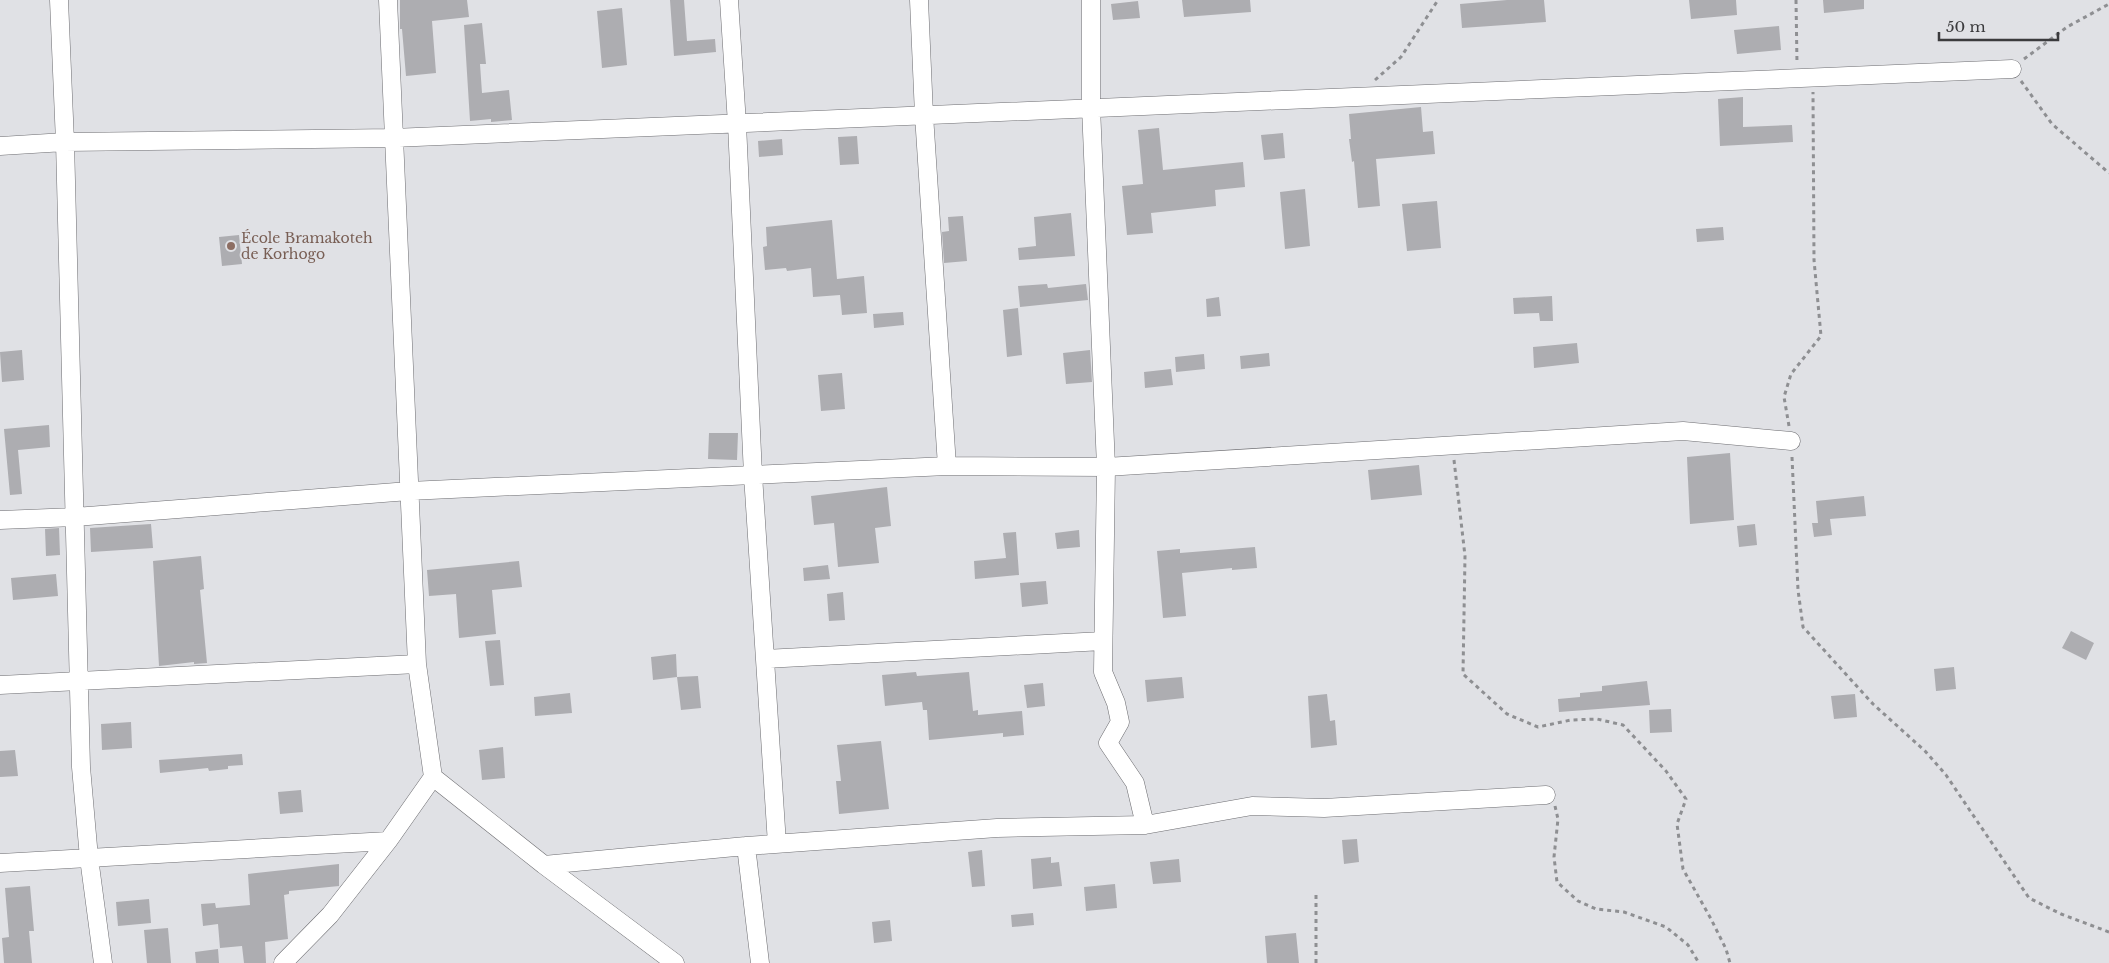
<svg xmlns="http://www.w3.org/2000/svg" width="2109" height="963" viewBox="0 0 2109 963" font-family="'Libre Baskerville',serif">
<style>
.building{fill:#adadb1}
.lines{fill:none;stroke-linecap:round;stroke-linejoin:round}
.minor-casing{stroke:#6d6d71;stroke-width:19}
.path{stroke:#8e8f92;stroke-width:3;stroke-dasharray:4 4;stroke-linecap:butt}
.minor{stroke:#fff;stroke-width:18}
.education-dot{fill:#8d6e63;stroke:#e0e1e5;stroke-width:2}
.labels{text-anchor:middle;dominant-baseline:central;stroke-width:4;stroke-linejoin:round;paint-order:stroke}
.education-label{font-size:14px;fill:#785e54;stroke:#e0e1e5;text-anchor:start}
</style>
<rect width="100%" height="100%" fill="#e0e1e5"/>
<path class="building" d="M400 0H467L469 17 432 21 436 73 406 76 402 29H400Z
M670 0H684L687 41 715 39 716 52 674 56Z
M1182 0H1250L1251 12 1184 17Z
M1507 0H1544L1546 22 1462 28 1460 4Z
M1689 0H1736L1737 15 1691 19Z
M1823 0H1864V9L1824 13Z
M1138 1 1140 18 1113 20 1111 4Z
M622 8 627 65 602 68 597 11Z
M482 23 486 64H480L482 93 509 90 512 120 491 122V119L470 121 464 25Z
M1779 26 1781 50 1737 54 1734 30Z
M1743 97V127L1792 125 1793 142 1720 146 1718 99Z
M1421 107 1423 132 1433 131 1435 154 1376 159 1380 206 1358 208 1354 161 1352 162 1349 139H1351L1349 114Z
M1159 128 1163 170 1243 162 1245 187 1215 190 1216 206 1151 213 1153 233 1127 235 1122 186 1143 184 1138 130Z
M1283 133 1285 158 1264 160 1261 135Z
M857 136 859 164 840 165 838 137Z
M782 139 783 155 759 157 758 141Z
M1305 189 1310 246 1285 249 1280 192Z
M1437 201 1441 248 1407 251 1402 204Z
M1071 213 1075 256 1019 260 1018 248 1036 246 1034 217Z
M963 216 967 261 944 263 942 232 949 231 948 217Z
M832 220 837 279 864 276 867 313 842 315 840 295 813 297 811 268 787 271 786 268 765 270 763 247 767 246 766 227Z
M1723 227 1724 240 1697 242 1696 229Z
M239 235 242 264 222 266 219 237Z
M1047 284 1048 288 1086 284 1088 300 1020 307 1018 286Z
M1552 296 1553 321H1540L1539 313 1514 314 1513 298Z
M1219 297 1221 316 1207 317 1206 299Z
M1018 308 1022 355 1007 357 1003 310Z
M903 312 904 325 874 328 873 314Z
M1577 343 1579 363 1534 368 1533 347Z
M22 350 24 380 2 382 0 352Z
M1090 350 1092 382 1066 384 1063 353Z
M1269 353 1270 366 1241 369 1240 356Z
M1204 354 1205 369 1176 372 1175 357Z
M1171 369 1173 385 1145 388 1144 372Z
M842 373 845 409 821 411 818 375Z
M49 425 50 447 18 450 22 494 10 495 4 429Z
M709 433H738L737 460 708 459Z
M1730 453 1734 520 1690 524 1687 457Z
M1419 465 1422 495 1371 500 1368 470Z
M887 487 891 526 875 528 879 563 838 567 834 523 814 525 811 496Z
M1864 496 1866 516 1830 519 1832 535 1814 537 1812 523H1818L1816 501Z
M151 524 153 548 91 552 90 528Z
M1755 524 1757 545 1739 547 1737 526Z
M59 528 60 555 46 556 45 529Z
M1079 530 1080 547 1057 549 1055 533Z
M1016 532 1019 575 975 579 974 561 1006 558 1003 533Z
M1255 547 1257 568 1232 570V568L1182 573 1186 616 1163 618 1157 551 1180 549V553Z
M201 556 204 589 200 590 207 663 194 664V662L159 666 153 561Z
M519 561 522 587 492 590 496 634 459 638 456 594 429 596 427 570Z
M828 565 830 579 804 581 803 568Z
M56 574 58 596 13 600 11 578Z
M1046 581 1048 604 1022 607 1020 583Z
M843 592 845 620 829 621 827 594Z
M2071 631 2094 643 2086 660 2062 648Z
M500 640 504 685 490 686 485 641Z
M676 654 677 677 653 680 651 657Z
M1954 667 1956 689 1936 691 1934 669Z
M916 672 917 676 969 672 973 711 978 710V715L1022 711 1024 735 1003 737V733L929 740 927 710H923L922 702 885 706 882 675Z
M698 676 701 708 681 710 677 677Z
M1182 677 1184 698 1147 702 1145 680Z
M1647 681 1650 705 1559 712 1558 699 1580 697V693L1602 691V686Z
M1043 683 1045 706 1027 708 1024 685Z
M570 693 572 713 535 716 534 697Z
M1327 694 1330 721 1335 720 1337 745 1311 748 1308 696Z
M1855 694 1857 717 1834 719 1831 696Z
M1671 709 1672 732 1650 733 1649 710Z
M131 722 132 748 102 750 101 724Z
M881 741 889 809 839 814 836 781H841L837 745Z
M503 747 505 778 482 780 479 750Z
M15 750 18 776 0 777V751Z
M242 754 243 765 228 766V769L209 771 208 768 160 773 159 760Z
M301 790 303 812 280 814 278 792Z
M1357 839 1359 862 1344 864 1342 840Z
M982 850 985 886 972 887 968 852Z
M1051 857V863L1059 862 1062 886 1033 889 1031 859Z
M1179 859 1181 882 1153 884 1150 862Z
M339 864V886L289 891V894L284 895 288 939 265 942 266 963H244L242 946 220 948 218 924 203 926 201 904 215 903 216 908 250 905 248 874Z
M1115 884 1117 908 1086 911 1084 887Z
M30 886 34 931H29L32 963H4L2 938 9 937 5 888Z
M149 899 151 923 118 926 116 902Z
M1033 913 1034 925 1012 927 1011 915Z
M890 920 892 941 874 943 872 922Z
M168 928 171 963H147L144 930Z
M1296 933 1299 963H1267L1265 936Z
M218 949 219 963H196L195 952Z"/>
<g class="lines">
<defs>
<path id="minor" d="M59 0 65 142 81 767 89 858 103 963
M729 0 737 124 753 475 777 844
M919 0 924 115 947 466
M1091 0V107L1106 467 1103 672 1116 703 1120 722 1108 743 1135 783 1145 825
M0 146 65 142 393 138 2012 69
M0 520 75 517 409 491 947 466 1106 467 1683 431 1791 441
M765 659 1103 641
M0 685 417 664
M433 777 544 865 675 963
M746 846 760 963
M0 863 388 841
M544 865 746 846 997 828 1145 825 1252 806 1324 808 1546 795
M283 963 330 915 388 841 433 777 417 664 388 0"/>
</defs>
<use href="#minor" class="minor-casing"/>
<path class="path" d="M1796 0 1797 64
M2024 59 2067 27 2109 4
M1375 80 1401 57 1438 0
M2021 81 2052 124 2109 173
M1789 426 1784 397 1791 374 1821 336 1814 260 1813 92
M1792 457 1798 590 1803 627 1873 704 1925 751 1946 775 2029 898 2061 914 2109 932
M1454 460 1465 556 1463 674 1507 714 1538 727 1571 720 1597 719 1623 725 1666 771 1686 799 1677 824 1683 869 1711 919 1726 949 1730 963
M1555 806 1558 819 1554 857 1557 882 1578 901 1596 909 1624 912 1666 927 1688 945 1699 963
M1316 895V963"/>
<use href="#minor" class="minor"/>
</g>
<circle class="education-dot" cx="231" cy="246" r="5"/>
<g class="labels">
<g class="education-label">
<text x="241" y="238">École Bramakoteh<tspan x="241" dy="16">de Korhogo</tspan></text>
</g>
</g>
<path d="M1939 32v8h119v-8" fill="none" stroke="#3b3b3d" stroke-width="2.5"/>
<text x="1946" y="32" font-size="15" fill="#3b3b3d" stroke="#e0e1e5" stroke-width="4" paint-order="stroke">50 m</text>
</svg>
